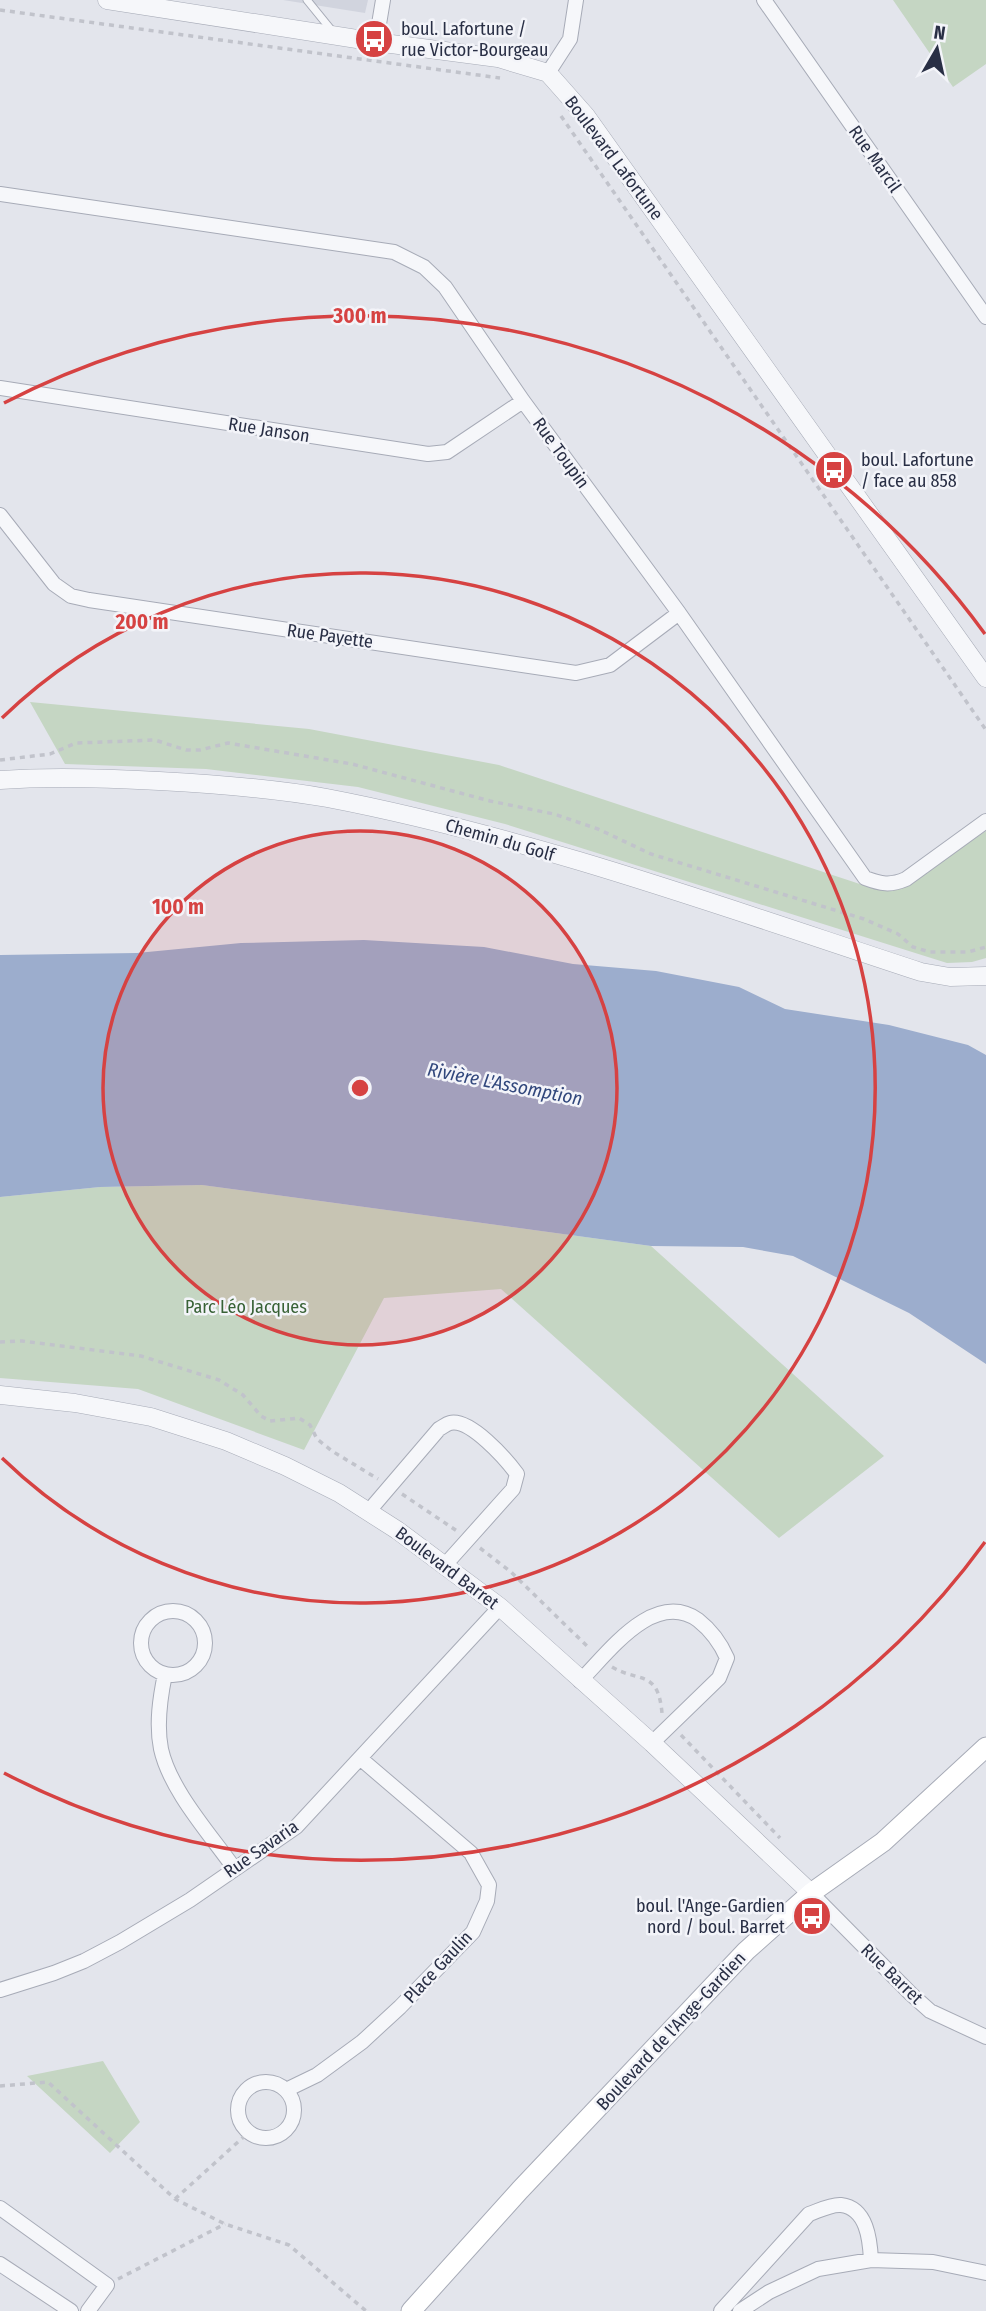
<svg xmlns="http://www.w3.org/2000/svg" width="986" height="2311" viewBox="0 0 986 2311" font-family="'Fira Sans Condensed',sans-serif">
<style>
.built{fill:#d1d4de}
.green{fill:#c5d6c3}
.water{fill:#9cadcd}
.lines{fill:none;stroke-linecap:round;stroke-linejoin:round}
.service-casing{stroke:#a7abb7;stroke-width:9}
.minor-casing{stroke:#a7abb7;stroke-width:16}
.tertiary-casing{stroke:#a7abb7;stroke-width:19}
.secondary-casing{stroke:#a7abb7;stroke-width:21}
.path{stroke:#c1c3cb;stroke-width:3.5;stroke-dasharray:5 5;stroke-linecap:butt}
.service{stroke:#f6f7fa;stroke-width:7}
.minor{stroke:#f6f7fa;stroke-width:14}
.tertiary{stroke:#f6f7fa;stroke-width:18}
.secondary{stroke:#fff;stroke-width:19}
.ring{fill:none;stroke:#d64242;stroke-width:3.5}
.labels{text-anchor:middle;dominant-baseline:central;stroke-width:5;stroke-linejoin:round;paint-order:stroke}
.poi-label{font-size:18px;fill:#292f45;stroke:#f3f4f9;text-anchor:start}
.street-label{font-size:18px;fill:#292f45;stroke:#f3f4f9}
.park-label{font-size:18px;fill:#386236;stroke:#f3f4f9}
.water-label{font-size:19px;font-style:italic;fill:#31477c;stroke:#f3f4f9}
.centre{fill:#d64242;stroke:#f3f4f9;stroke-width:3.5}
.ring-label{font-size:21px;text-anchor:middle;font-weight:bold;fill:#d64242;stroke:#f3f4f9;stroke-width:5;stroke-linejoin:round;paint-order:stroke}
</style>
<rect width="100%" height="100%" fill="#e3e5ec"/>
<path class="built" d="M283 0H368L365 13Z"/>
<path class="green" d="M893 0H986V64L953 87Z
M30 702 309 729 499 765 878 890 902 887 986 831V958L972 962 947 963 505 824 358 787 206 769 65 764Z
M202 1185 651 1246 884 1456 779 1538 501 1289 384 1298 304 1450 138 1389 0 1378V1197L100 1187Z
M103 2061 140 2122 110 2153 27 2076Z"/>
<path class="water" d="M364 940 484 947 573 964 656 971 739 987 785 1009 889 1025 968 1045 986 1055V1364L909 1313 793 1256 743 1247 651 1246 202 1185 100 1187 0 1197V955L137 953 241 943Z"/>
<g class="lines">
<defs>
<path id="service" d="M307 0 333 32"/>
<path id="minor" d="M764 0 986 317
M376 42 383 0
M548 73 570 39 576 0
M0 194 394 252 424 267 445 287 523 401 679 613 865 878C881 884 890 886 906 879L986 821
M0 388 428 454 447 452 523 401
M0 515 54 584 71 596 89 600 576 673 610 665 679 613
M368 1512 439 1429C443 1427 446 1424 450 1423 470 1418 506 1459 517 1474L513 1489 445 1565
M141 1643a32 32 0 1 1 64 0a32 32 0 1 1-64 0Z
M165 1674C160 1698 156 1724 161 1749 170 1790 210 1834 234 1868
M580 1681C609 1652 654 1589 698 1620 712 1631 720 1642 727 1658L719 1678 652 1743
M811 1893 911 1994 930 2011 986 2037
M0 1990 54 1973 84 1961 120 1942 190 1900 296 1827 500 1607
M238 2110a28 28 0 1 1 56 0a28 28 0 1 1-56 0Z
M286 2090 317 2075 362 2042 400 2007 473 1932 487 1901 489 1885 471 1853 361 1759
M0 2208 107 2285 88 2311
M0 2264 71 2311
M721 2311 809 2214C818 2211 831 2204 841 2205 867 2208 870 2240 871 2260
M740 2311 769 2292 818 2269 871 2260 933 2262 986 2273"/>
<path id="tertiary" d="M107 0 376 42 498 58 548 73 586 116 986 678
M0 780C53 776 106 778 159 781 215 784 271 788 327 798 530 837 726 908 921 972L950 977 986 976
M0 1395 75 1403 151 1417 226 1441 285 1466 339 1493 397 1530 500 1607 652 1743 811 1893"/>
<path id="secondary" d="M411 2311 520 2190 746 1951 811 1893 883 1842 986 1747"/>
</defs>
<use href="#service" class="service-casing"/>
<use href="#minor" class="minor-casing"/>
<use href="#tertiary" class="tertiary-casing"/>
<use href="#secondary" class="secondary-casing"/>
<path class="path" d="M0 10 500 78
M561 116 986 730
M0 760 50 754 76 743 155 740 186 750H200L228 743 352 764 490 801 554 814 598 829 651 854 864 919 898 934 913 947 930 952H968L986 947
M0 1342 22 1341 141 1356 219 1380 243 1395 261 1416 270 1421 299 1418 310 1425 317 1439 332 1451 378 1479
M402 1494 457 1531
M480 1548 511 1572 590 1649
M612 1667C639 1683 658 1669 662 1713
M681 1735 780 1838
M0 2086 48 2082 175 2199 225 2224 289 2245 366 2311
M175 2199 249 2132
M118 2279 225 2224"/>
<use href="#service" class="service"/>
<use href="#minor" class="minor"/>
<use href="#tertiary" class="tertiary"/>
<use href="#secondary" class="secondary"/>
</g>
<circle cx="360" cy="1088" r="257" fill="#d64242" fill-opacity=".12"/>
<g class="ring">
<circle cx="360" cy="1088" r="257"/>
<path d="M2 718A515 515 0 1 1 2 1458"/>
<path d="M985 1542A772 772 0 0 1 4 1773M4 403A772 772 0 0 1 985 634"/>
</g>
<defs>
<symbol id="bus-disc" viewBox="-11 -11 22 22"><circle r="9.5" fill="#d64242" stroke="#f3f4f9"/><path d="M-5-6H5V4H4V6H2V4H-2V6H-4V4H-5ZM-3.5-4V0h7V-4ZM-3.5 1.2v1.5H-2V1.2ZM2 1.2v1.5H3.5V1.2Z" fill="#fff"/></symbol>
</defs>
<g fill-rule="evenodd">
<use href="#bus-disc" x="352" y="17" width="44" height="44"/>
<use href="#bus-disc" x="812" y="448" width="44" height="44"/>
<use href="#bus-disc" x="790" y="1894" width="44" height="44"/>
</g>
<g class="labels">
<g class="poi-label">
<text x="401" y="29">boul. Lafortune /<tspan x="401" dy="21">rue Victor-Bourgeau</tspan></text>
<text x="861" y="460">boul. Lafortune<tspan x="861" dy="21">/ face au 858</tspan></text>
<text x="785" y="1906" text-anchor="end">boul. l'Ange-Gardien<tspan x="785" dy="21">nord / boul. Barret</tspan></text>
</g>
<g class="street-label">
<text transform="translate(614 158) rotate(53)">Boulevard Lafortune</text>
<text transform="translate(875 159) rotate(55)">Rue Marcil</text>
<text transform="translate(269 430) rotate(9)">Rue Janson</text>
<text transform="translate(561 453) rotate(54)">Rue Toupin</text>
<text transform="translate(330 636) rotate(8)">Rue Payette</text>
<text transform="translate(500 840) rotate(16)">Chemin du Golf</text>
<text transform="translate(447 1568) rotate(37)">Boulevard Barret</text>
<text transform="translate(261 1849) rotate(-35)">Rue Savaria</text>
<text transform="translate(438 1967) rotate(-47)">Place Gaulin</text>
<text transform="translate(892 1974) rotate(44)">Rue Barret</text>
<text transform="translate(671 2031) rotate(-47)">Boulevard de l'Ange-Gardien</text>
</g>
<g class="park-label">
<text x="246" y="1307">Parc Léo Jacques</text>
</g>
<g class="water-label">
<text transform="translate(505 1084) rotate(11)">Rivière L'Assomption</text>
</g>
</g>
<circle cx="360" cy="1088" r="10" class="centre"/>
<g class="ring-label">
<text x="360" y="323">300 m</text>
<text x="142" y="629">200 m</text>
<text x="178" y="914">100 m</text>
</g>
<g transform="translate(937 49) rotate(9)" stroke="#f3f4f9" stroke-width="5" paint-order="stroke">
<path d="M0-5L12 26L0 18L-12 26Z" fill="#292f45"/>
<text y="-10" font-size="19" font-weight="bold" text-anchor="middle" fill="#292f45">N</text>
</g>
</svg>
